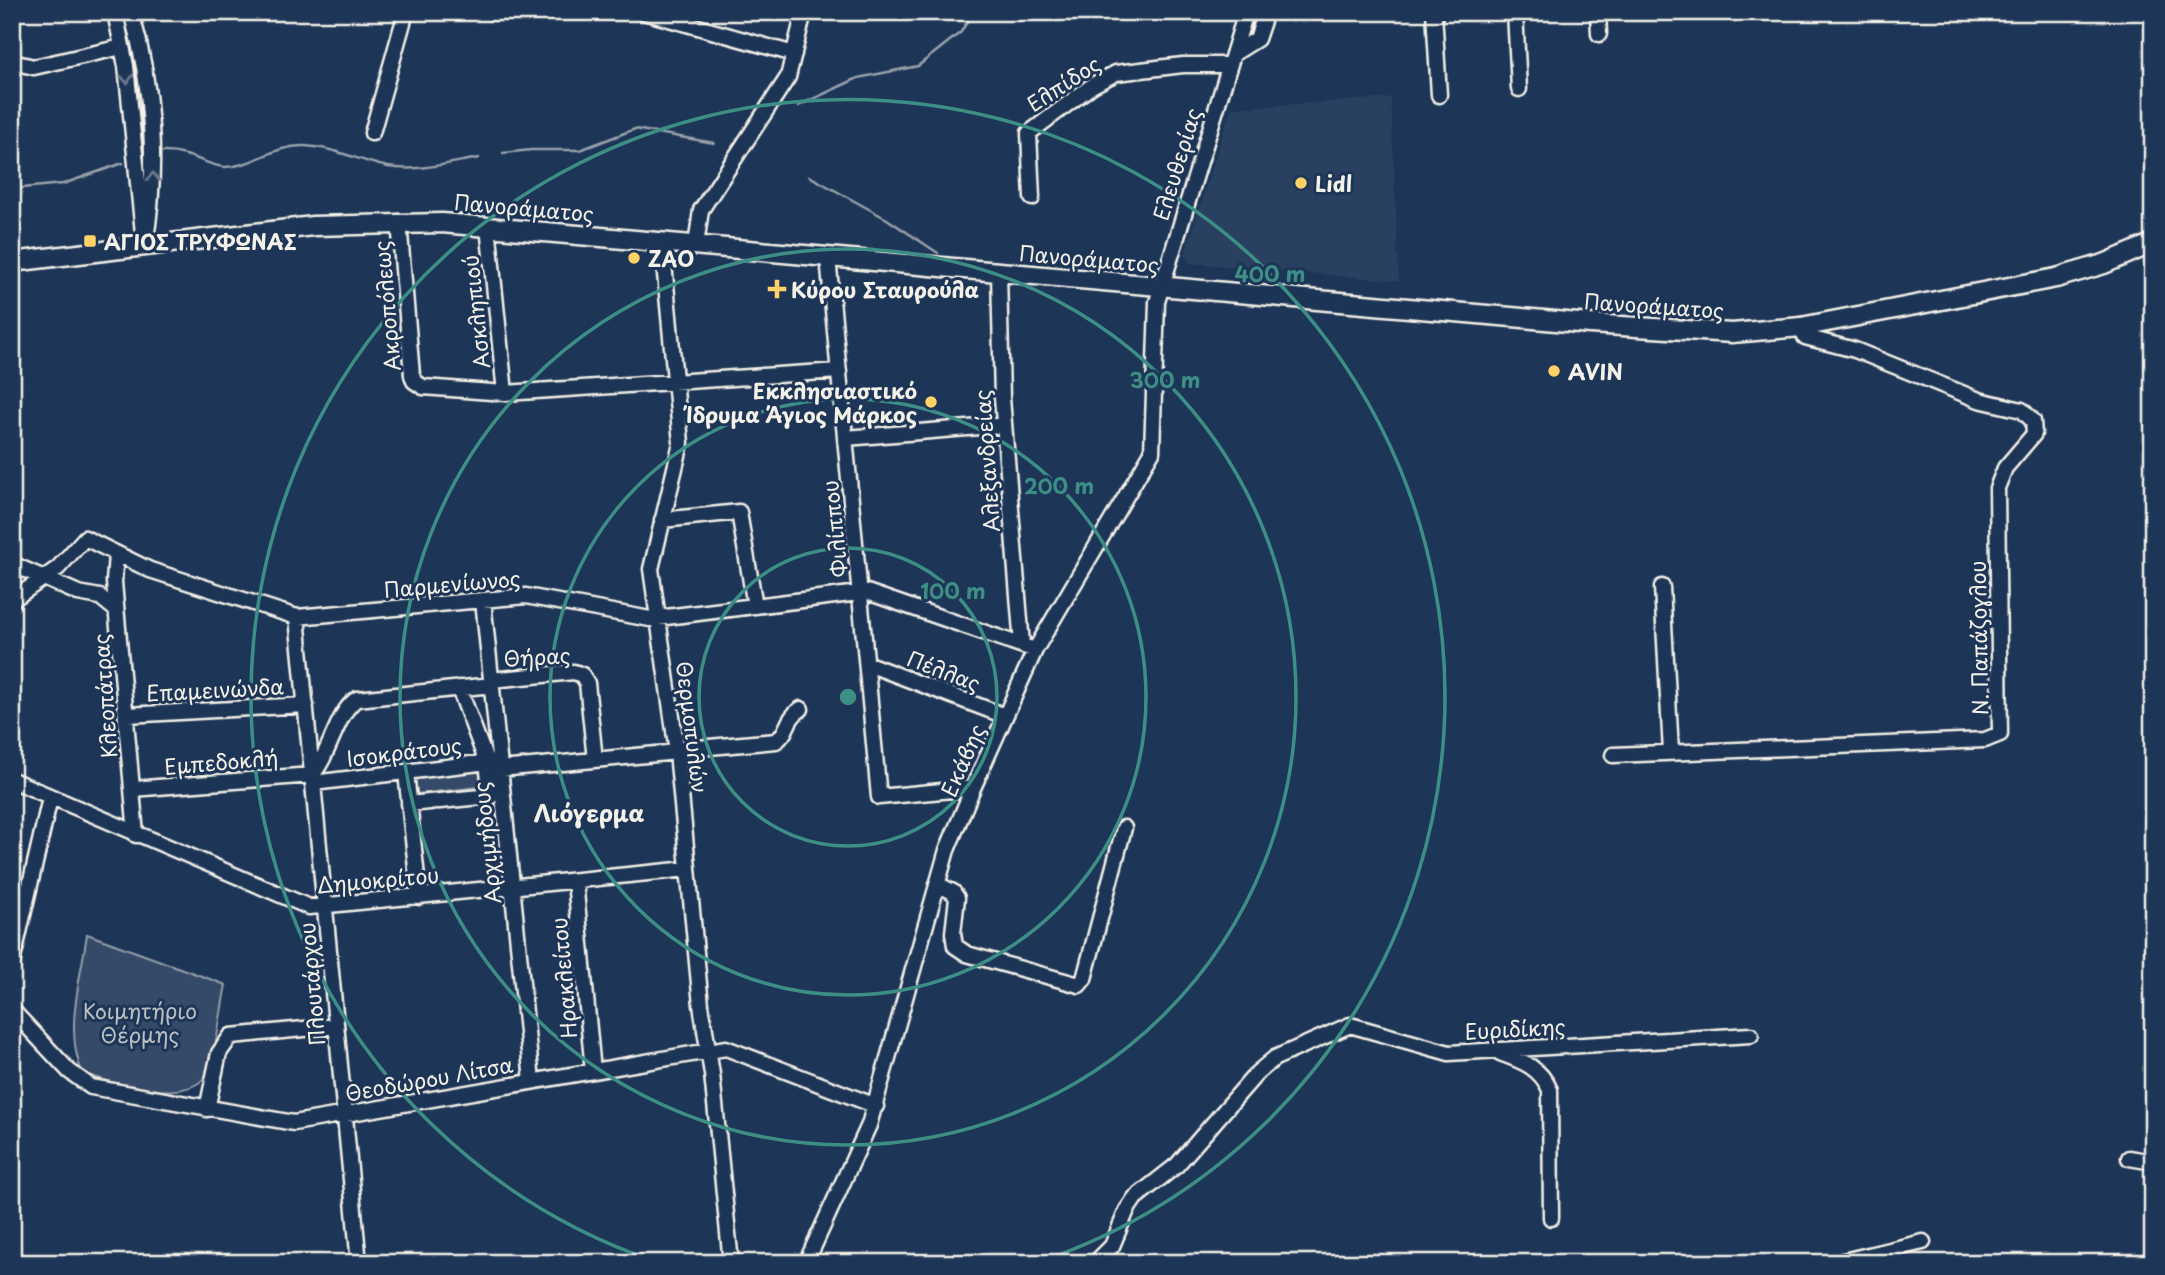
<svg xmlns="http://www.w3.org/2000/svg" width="2165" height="1275" viewBox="0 0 2165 1275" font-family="'Playpen Sans',sans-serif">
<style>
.built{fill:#2a4060}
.green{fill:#354a67;stroke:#949ea8;stroke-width:2}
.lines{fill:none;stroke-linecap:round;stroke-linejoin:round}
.stream{stroke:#9aa2ab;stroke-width:2.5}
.minor-casing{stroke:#f4f1e8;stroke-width:19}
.major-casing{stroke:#f4f1e8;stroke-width:23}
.minor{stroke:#1d3557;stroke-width:14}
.major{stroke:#1d3557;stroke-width:18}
.oneway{stroke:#68778a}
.ring{fill:none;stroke:#3d8f86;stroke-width:3.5}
.poi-dot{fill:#ffd166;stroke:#1d3557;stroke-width:2.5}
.labels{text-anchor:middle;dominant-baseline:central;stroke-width:6;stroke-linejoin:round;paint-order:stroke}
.street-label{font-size:21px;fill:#f4f1e8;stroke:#1d3557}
.poi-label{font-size:21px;font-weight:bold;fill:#f4f1e8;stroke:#1d3557;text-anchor:start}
.park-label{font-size:21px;fill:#bbbfc1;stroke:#1d3557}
.neighbourhood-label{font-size:23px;font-weight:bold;fill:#f4f1e8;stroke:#1d3557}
.centre{fill:#3d8f86;stroke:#1d3557;stroke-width:3.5}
.ring-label{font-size:21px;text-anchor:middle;font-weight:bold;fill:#3d8f86;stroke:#1d3557;stroke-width:6;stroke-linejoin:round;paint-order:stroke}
</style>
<rect width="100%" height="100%" fill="#1d3557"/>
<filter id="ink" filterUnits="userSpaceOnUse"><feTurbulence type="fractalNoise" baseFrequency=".0143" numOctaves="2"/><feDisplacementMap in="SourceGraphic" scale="14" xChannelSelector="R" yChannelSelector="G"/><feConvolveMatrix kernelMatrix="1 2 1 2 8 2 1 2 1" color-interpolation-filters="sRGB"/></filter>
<g filter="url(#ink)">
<path class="built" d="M1391 98 1399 281 1189 263 1185 254 1231 108Z"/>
<path class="green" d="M485 768 487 786 417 794 415 777Z
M87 934 226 985C220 1013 218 1045 208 1071 195 1107 108 1084 82 1072 64 1030 81 978 87 934Z"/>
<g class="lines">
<path class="stream" d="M798 106 858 78 918 66 961 32 973 12
M163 152C189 151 209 167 226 167 253 166 275 145 304 146 334 147 359 161 388 167 418 172 449 163 479 158
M503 153 531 150H580L635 129 714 143
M809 176 887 219 938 253
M12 189 63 184 123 163"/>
<defs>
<path id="minor" d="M115 12 126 66 143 233
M131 12C153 86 158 169 145 245
M492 12H522
M644 12 794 54
M1434 12 1439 95
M1515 12 1519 89
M1598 12 1599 34
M1233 54 1257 39 1266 12
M12 62 34 67 122 47
M372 133 406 12
M1032 198 1029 133 1093 85 1116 73 1183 65H1229
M399 222 412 375 414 381 423 387 505 393 839 371
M488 226 505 393
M662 242 681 443 651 569 677 752 701 1005 712 1074 731 1263
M696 245 701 210 788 77 804 12
M828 257 879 797 973 788
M999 273 1002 398 1022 645
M846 438 1004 425
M662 520 739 512 755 606
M116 554 114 582 136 835
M12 564 78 593 100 597 116 610
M1662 587 1671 752
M12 600 58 568 85 538 150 570 297 617 526 596 650 619 867 592 1035 650
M483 600 532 1081
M297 617 359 1263
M868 664 1005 716
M491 680 574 672 582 675 587 683 595 760
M127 715 306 705
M676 750 776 741C789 733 785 719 801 709
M1613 755 1985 740 2000 734 1997 488 2005 468 2034 434 2033 421 2022 410 1979 400 1855 350 1805 337 1801 327
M500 769 677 752
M406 772 419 897
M12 780 309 907 688 869
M313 783 496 761
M132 789 312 775C330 755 337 711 357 699L492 685
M409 804 491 796 487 763 459 688
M575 881 593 1071
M937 884 953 892 957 898 953 933 955 946 967 954 1079 985 1084 979 1124 828
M12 963 50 798
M12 1010 69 1071 91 1087 294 1123 726 1048 876 1106
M1500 1053C1522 1061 1540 1067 1550 1090L1551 1218
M207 1109 219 1053 231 1036 336 1026
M2129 1158 2153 1162
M806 1263 869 1125 947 850 973 788 1035 650 1152 452 1157 302 1246 12
M1095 1263 1112 1246 1127 1210 1135 1198 1177 1165 1257 1073 1275 1058 1350 1025 1449 1053 1751 1035
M1835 1263 1923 1242"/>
<path id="major" d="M12 262 313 226 442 223 1590 324 1732 333 1801 327 2056 278 2104 264 2153 243"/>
</defs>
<use href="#minor" class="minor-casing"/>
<use href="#major" class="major-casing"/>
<use href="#minor" class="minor"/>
<use href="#major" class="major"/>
</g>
<defs><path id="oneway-chevron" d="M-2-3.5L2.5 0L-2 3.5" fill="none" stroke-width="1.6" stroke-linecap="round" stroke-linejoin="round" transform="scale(1.75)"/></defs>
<g class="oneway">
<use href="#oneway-chevron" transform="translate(127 79) rotate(85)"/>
<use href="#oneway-chevron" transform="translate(153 177) rotate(-90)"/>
</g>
</g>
<g class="ring">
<circle cx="848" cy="697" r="149"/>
<circle cx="848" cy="697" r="298"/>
<circle cx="848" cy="697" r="448"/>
<path d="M654 1261A597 597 0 1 1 1042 1261"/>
</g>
<g class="poi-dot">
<circle cx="1301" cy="183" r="7"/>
<rect x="83" y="234" width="14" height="14" rx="3.5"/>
<circle cx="634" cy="258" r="7"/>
<path d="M773.5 278.5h7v7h7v7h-7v7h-7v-7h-7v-7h7z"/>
<circle cx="1554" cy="371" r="7"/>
<circle cx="931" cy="402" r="7"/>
</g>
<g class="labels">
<g class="street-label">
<text transform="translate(1063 83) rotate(-33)">Ελπίδος</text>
<text transform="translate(1176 164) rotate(-73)">Ελευθερίας</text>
<text transform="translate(524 207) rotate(5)">Πανοράματος</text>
<text transform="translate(1089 258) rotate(5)">Πανοράματος</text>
<text transform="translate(1654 305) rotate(4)">Πανοράματος</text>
<text transform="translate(386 306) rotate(-95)">Ακροπόλεως</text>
<text transform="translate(475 312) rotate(-96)">Ασκληπιού</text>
<text transform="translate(986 461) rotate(-94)">Αλεξανδρείας</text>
<text transform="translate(834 529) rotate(-96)">Φιλίππου</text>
<text transform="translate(452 583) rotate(-5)">Παρμενίωνος</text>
<text transform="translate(1978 638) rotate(-91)">Ν. Παπάζογλου</text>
<text transform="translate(537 656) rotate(-3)">Θήρας</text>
<text transform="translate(944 670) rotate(21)">Πέλλας</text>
<text transform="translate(215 689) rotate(-3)">Επαμεινώνδα</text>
<text transform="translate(104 696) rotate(-94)">Κλεοπάτρας</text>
<text transform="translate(693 727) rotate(83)">Θερμοπυλών</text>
<text transform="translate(404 751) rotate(-7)">Ισοκράτους</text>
<text transform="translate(962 760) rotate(-66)">Εκάβης</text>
<text transform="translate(221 761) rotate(-5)">Εμπεδοκλή</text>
<text transform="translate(486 843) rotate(-96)">Αρχιμήδους</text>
<text transform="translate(378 879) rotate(-5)">Δημοκρίτου</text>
<text transform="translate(563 978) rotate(-95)">Ηρακλείτου</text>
<text transform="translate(311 984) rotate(-95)">Πλουτάρχου</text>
<text transform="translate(1515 1028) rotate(-3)">Ευριδίκης</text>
<text transform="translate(429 1078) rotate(-10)">Θεοδώρου Λίτσα</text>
</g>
<g class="poi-label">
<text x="1315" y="183">Lidl</text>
<text x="104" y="241">ΑΓΙΟΣ ΤΡΥΦΩΝΑΣ</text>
<text x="648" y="258">ZAO</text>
<text x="791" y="289">Κύρου Σταυρούλα</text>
<text x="1568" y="371">AVIN</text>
<text x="917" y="390" text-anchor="end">Εκκλησιαστικό<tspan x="917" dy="24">Ίδρυμα Άγιος Μάρκος</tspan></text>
</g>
<g class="park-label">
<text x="140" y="1010">Κοιμητήριο<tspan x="140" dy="24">Θέρμης</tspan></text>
</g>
<g class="neighbourhood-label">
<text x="589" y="812">Λιόγερμα</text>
</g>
</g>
<circle cx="848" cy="697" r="10" class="centre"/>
<g class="ring-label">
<text x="1270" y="282">400 m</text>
<text x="1165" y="388">300 m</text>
<text x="1059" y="494">200 m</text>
<text x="953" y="599">100 m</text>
</g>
<rect width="2165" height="1275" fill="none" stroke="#1d3557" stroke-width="42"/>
<rect x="21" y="21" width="2123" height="1233" fill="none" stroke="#f4f1e8" stroke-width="2.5" filter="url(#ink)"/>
</svg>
